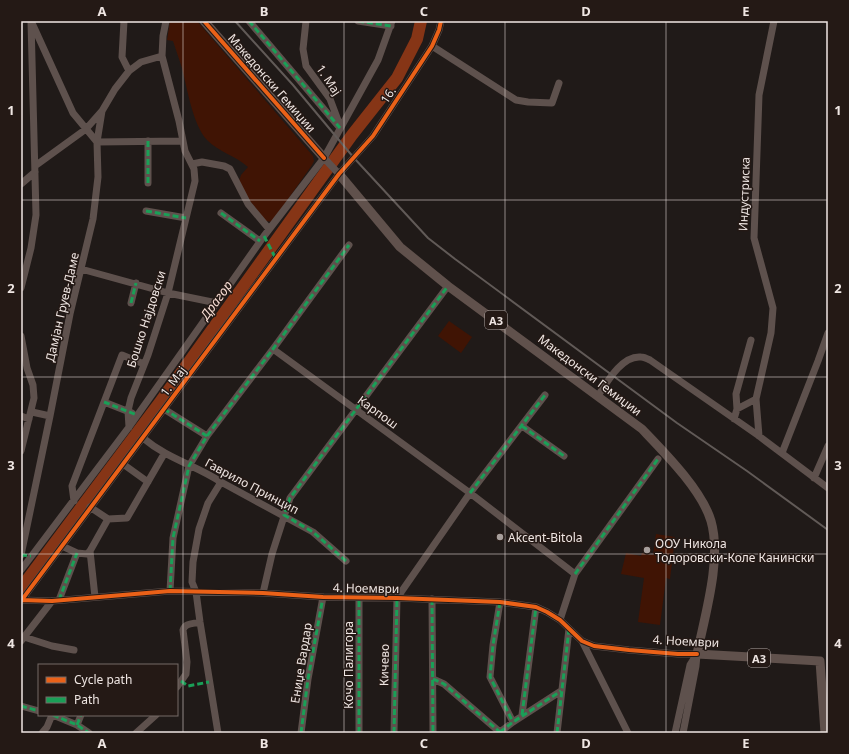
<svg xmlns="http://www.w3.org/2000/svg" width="849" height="754" viewBox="0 0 849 754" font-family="'Noto Sans',sans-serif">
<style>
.green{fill:#401404}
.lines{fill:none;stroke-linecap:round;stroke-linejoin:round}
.river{stroke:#863516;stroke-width:12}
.minor{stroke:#5e514d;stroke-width:7}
.major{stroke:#60514c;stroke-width:9}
.rail{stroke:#615a57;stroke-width:2}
.quiet{stroke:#1a9f57;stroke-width:3;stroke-dasharray:6 3;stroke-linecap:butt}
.cycleway-casing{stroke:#241915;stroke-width:6}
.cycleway{stroke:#ea6118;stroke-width:4}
.grid{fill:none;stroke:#efe6e3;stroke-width:1;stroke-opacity:0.55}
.poi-dot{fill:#a79f9c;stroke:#241915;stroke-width:1.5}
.labels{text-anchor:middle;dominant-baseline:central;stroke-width:3;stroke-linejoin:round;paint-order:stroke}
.shield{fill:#241915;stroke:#b2a8a5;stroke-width:1}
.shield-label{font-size:11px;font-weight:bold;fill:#efe6e3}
.street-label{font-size:12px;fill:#efe6e3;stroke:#241915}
.poi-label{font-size:12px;fill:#efe6e3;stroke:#241915;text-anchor:start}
.water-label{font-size:13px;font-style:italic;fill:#f8ded5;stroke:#241915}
.neatline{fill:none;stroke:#efe6e3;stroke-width:1.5}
.grid-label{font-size:13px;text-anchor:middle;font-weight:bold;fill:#efe6e3}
</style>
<rect width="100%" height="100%" fill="#201a18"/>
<path class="green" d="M170 21H197L313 156 314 161 312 165 272 222 266 221 249 200 239 181 241 175 248 167C236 156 219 152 207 140 193 125 187 88 182 68 179 59 176 50 173 41L167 40Z
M449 321 472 337 461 353 438 336Z
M656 534 675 537 670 579 666 578 660 625 638 622 644 578 621 574 626 553 641 556 642 553 653 555Z"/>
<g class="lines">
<path class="river" d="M21 588 160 402 352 135 397 78 417 39 421 21"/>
<path class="minor" d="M124 21 122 57 129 71
M249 21 340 128
M306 21 303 49 306 66 330 99 339 123
M358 21 391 26
M32 23 73 113 97 142 182 141
M432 46 516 100 528 102 552 103 559 83
M324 158 339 174
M192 164 202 162 224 166 230 169 248 204 269 229
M35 166 86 129 101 112
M148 183V141
M21 184 35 172
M146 211 186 218
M221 213 260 241
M81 269 168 293 217 303
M21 288 31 248 36 215 31 21
M131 303 136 283
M21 336 27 368 33 385 34 398 21 451
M273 349 470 493 575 574
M598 396C607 382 622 355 641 357 644 357 648 359 650 360L759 436 828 488
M104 402 132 413
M164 409 207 436
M737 409 756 399
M32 412 50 416
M21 416 29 419
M734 419 737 409 736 394 751 340
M522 426 564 456
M129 427 128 411 131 398 148 355 168 293 195 181 194 169 185 151 179 121 162 56
M759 436 756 399 771 333 773 308 754 238 759 95 774 21
M143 438C168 459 195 465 221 482L313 532 346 561
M782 453 818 361 828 333
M123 464 148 482
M814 478 828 446
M74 501 72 486 122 355 144 364
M90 507 108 519
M62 546 77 553 87 554 90 551 108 519 127 518 164 454
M90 551 95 597
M21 555 50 416 70 314 93 219 98 177 97 142 102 111 115 89 129 71 141 62 162 56 163 36 166 21
M21 570 129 427 264 236 324 158 378 60 392 21
M170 591 173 538 189 466 207 436 273 349 349 245
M263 593 272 554 290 498 448 286
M432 599 433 733
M21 600 52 601 170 591 263 593 323 597 397 598 500 602 536 607 547 612 560 620 582 641 594 646 629 650 678 654H697
M59 600 77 553
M21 601 339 174 373 136 432 46 439 30 441 21
M500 602 493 645 490 677 513 722
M560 620 575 574 658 459
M24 637 52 646 74 650
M21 641 52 601
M582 641 628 733
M433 679 444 684 501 733
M177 687 186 674 187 662 183 630C185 623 193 624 200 622
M21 706 39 711
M53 715 77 725 89 733
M522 715 536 607
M77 725 81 715
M500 732 513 722 561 691
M42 733 47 727 52 715
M136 733 156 715
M218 733 200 622 196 592 192 582 193 562 199 529 208 503 221 482
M301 733 308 679 323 597
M359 733V598
M394 733 397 598 470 493 545 395
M557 733 569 629
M675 733 690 665 697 654
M683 733 696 666 697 655"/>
<path class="major" d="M204 21 324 158
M339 174 400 247 448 286 642 429C664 452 702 490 711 521 722 559 705 615 697 654L820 661 825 733"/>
<path class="rail" d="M235 21 293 85 354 158 428 238 455 259 677 423 747 471 828 530"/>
<path class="quiet" d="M249 21 340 128
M358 21 391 26
M148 183V141
M146 211 186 218
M221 213 260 241
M264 236 276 259
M131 303 136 283
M104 402 137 415
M164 409 207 436
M522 426 564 456
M470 493 545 395
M21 555 31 556
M346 561 313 532 284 515 290 498 448 286
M575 574 658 459
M170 591 173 538 189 466 207 436 273 349 349 245
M432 599 433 733
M59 600 77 553
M500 602 493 645 490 677 513 722
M433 679 444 684 501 733
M181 681 188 686 209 682
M21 706 39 711
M53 715 77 725 89 733
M522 715 536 607
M77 725 81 715
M500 732 513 722 561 691
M301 733 308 679 323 597
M359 733V598
M394 733 397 598
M557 733 569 629"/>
<defs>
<path id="cycleway" d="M204 21 324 158
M21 600 52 601 170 591 263 593 323 597 397 598 500 602 536 607 547 612 560 620 582 641 594 646 629 650 678 654H697
M21 601 339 174 373 136 432 46 439 30 441 21"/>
</defs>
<use href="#cycleway" class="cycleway-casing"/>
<use href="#cycleway" class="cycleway"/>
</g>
<path class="grid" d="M183 21V733M344 21V733M505 21V733M666 21V733M21 200H828M21 377H828M21 554H828"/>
<g class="poi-dot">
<circle cx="500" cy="537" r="4"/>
<circle cx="647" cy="550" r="4"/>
</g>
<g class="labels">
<g class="shield">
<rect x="485" y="311" width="22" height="18" rx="3"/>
<rect x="748" y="649" width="22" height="18" rx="3"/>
</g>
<g class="shield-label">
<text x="496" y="320">A3</text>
<text x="759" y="658">A3</text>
</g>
<g class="street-label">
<text transform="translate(329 80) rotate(56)">1. Мај</text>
<text transform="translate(272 83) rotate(49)">Македонски Гемиџии</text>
<text transform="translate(388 95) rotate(-56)">16.</text>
<text transform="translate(744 194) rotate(-88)">Индустриска</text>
<text transform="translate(62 307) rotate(-77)">Дамјан Груев-Даме</text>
<text transform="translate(146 319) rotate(-72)">Бошко Најдовски</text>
<text transform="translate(590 375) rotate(37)">Македонски Гемиџии</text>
<text transform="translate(173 381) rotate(-53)">1. Мај</text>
<text transform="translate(378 412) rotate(36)">Карпош</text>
<text transform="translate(252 486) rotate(28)">Гаврило Принцип</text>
<text transform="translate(366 588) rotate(1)">4. Ноември</text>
<text transform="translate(686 641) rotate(3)">4. Ноември</text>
<text transform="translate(301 663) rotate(-81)">Ениџе Вардар</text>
<text transform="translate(348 665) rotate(-90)">Кочо Палигора</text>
<text transform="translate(384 665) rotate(-89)">Кичево</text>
</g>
<g class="poi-label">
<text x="508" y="537">Akcent-Bitola</text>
<text x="655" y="543">ООУ Никола<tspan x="655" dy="14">Тодоровски-Коле Канински</tspan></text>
</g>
<g class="water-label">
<text transform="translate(216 300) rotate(-54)">Драгор</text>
</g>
</g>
<rect width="849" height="754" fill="none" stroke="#241915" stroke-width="44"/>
<rect x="38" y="664" width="140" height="52" fill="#241915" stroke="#756b67"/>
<rect x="46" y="677" width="20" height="6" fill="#ea6118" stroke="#756b67"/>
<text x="74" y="684" font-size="12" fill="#efe6e3">Cycle path</text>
<rect x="46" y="697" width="20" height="6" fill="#1a9f57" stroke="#756b67"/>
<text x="74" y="704" font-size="12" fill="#efe6e3">Path</text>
<rect x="22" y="22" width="805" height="710" class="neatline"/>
<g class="grid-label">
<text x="102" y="16">A</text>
<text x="264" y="16">B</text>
<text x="424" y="16">C</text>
<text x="586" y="16">D</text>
<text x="746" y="16">E</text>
<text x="11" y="115">1</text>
<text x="838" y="115">1</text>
<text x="11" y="293">2</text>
<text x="838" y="293">2</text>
<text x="11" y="470">3</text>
<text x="838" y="470">3</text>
<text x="11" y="648">4</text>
<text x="838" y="648">4</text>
<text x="102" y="748">A</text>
<text x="264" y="748">B</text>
<text x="424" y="748">C</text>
<text x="586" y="748">D</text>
<text x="746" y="748">E</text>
</g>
</svg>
